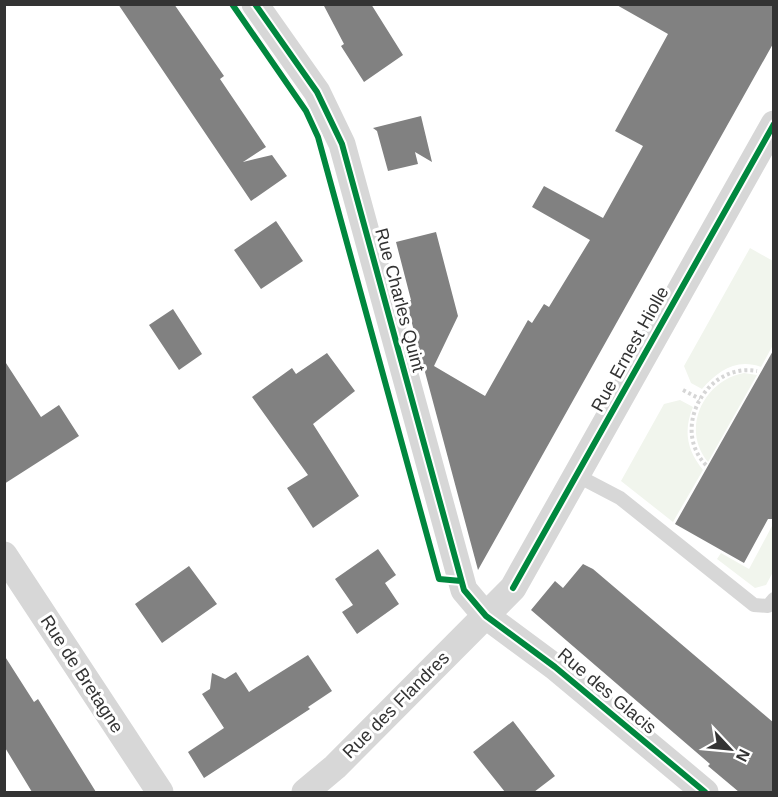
<svg xmlns="http://www.w3.org/2000/svg" width="778" height="797" viewBox="0 0 778 797" font-family="Arial,sans-serif">
<style>
.grass{fill:#f1f5ed}
.building{fill:#818181}
.lines{fill:none;stroke-linecap:round;stroke-linejoin:round}
.path{stroke:#d6d6d6;stroke-width:4;stroke-dasharray:3 3;stroke-linecap:butt}
.lane{stroke:#d7d7d7;stroke-width:14}
.street{stroke:#d7d7d7;stroke-width:27}
.cycleway-casing{stroke:#fff;stroke-width:10}
.cycleway{stroke:#00873e;stroke-width:6}
.labels{text-anchor:middle;dominant-baseline:central;stroke-width:6;stroke-linejoin:round;paint-order:stroke}
.street-label{font-size:18px;fill:#333;stroke:#fff}
</style>
<rect width="100%" height="100%" fill="#fff"/>
<path class="grass" d="M750 248 773 261V345L761 367C736 358 718 371 702 389L691 383 684 366Z
M744 373 757 375 708 462C680 429 704 380 744 373Z
M680 400 693 407C683 431 687 450 703 470L673 522 621 481 664 404Z
M773 524V572L766 585 755 588 717 559 721 553 749 569Z"/>
<path class="building" d="M118 4H174L224 76 220 79 266 147 243 162 272 155 287 176 251 201Z
M323 4H371L403 55 364 82 341 46 344 44Z
M615 4H774V42L478 570 406 301 411 300 396 242 436 232 458 316 434 366 485 396 528 320 532 323 544 304 549 307 590 240 532 207 544 186 603 218 643 146 615 131 668 34Z
M421 116 432 162 415 152 418 164 388 171 377 131 373 128Z
M276 221 303 261 261 289 234 250Z
M173 309 202 354 179 370 149 325Z
M774 349V519H768L744 563 675 524Z
M327 353 355 391 313 424 359 496 313 528 287 488 308 475 252 397 292 368 296 374Z
M4 360 41 417 59 405 79 436 4 484Z
M378 549 396 575 385 583 399 604 357 634 342 612 353 605 335 579Z
M583 564 593 569 774 723V792H739L708 766 710 764 531 610 555 581 563 588Z
M189 566 217 604 162 643 135 604Z
M4 655 34 702 38 699 96 792H32L4 746Z
M308 655 332 691 308 707 310 709 204 778 188 752 224 728 202 694 210 689 212 673 225 679 236 672 249 692Z
M513 721 555 776 534 792H505L473 752Z"/>
<g class="lines">
<path class="path" d="M683 390 700 399
M706 465C670 428 707 362 757 371"/>
<path class="lane" d="M576 475 620 498 754 605 768 606 774 599"/>
<path class="street" d="M255 4 317 92 342 144 464 590 486 616 555 667 705 792
M4 555 160 792
M305 792 335 767 513 588 774 124"/>
<defs>
<path id="cycleway" d="M232 4 306 111 318 137 439 579 461 581
M255 4 317 92 342 144 464 590 486 616 555 667 705 792
M513 588 774 124"/>
</defs>
<use href="#cycleway" class="cycleway-casing"/>
<use href="#cycleway" class="cycleway"/>
</g>
<g class="labels">
<g class="street-label">
<text transform="translate(400 300) rotate(75)">Rue Charles Quint</text>
<text transform="translate(630 349) rotate(-61)">Rue Ernest Hiolle</text>
<text transform="translate(82 674) rotate(57)">Rue de Bretagne</text>
<text transform="translate(607 691) rotate(40)">Rue des Glacis</text>
<text transform="translate(396 705) rotate(-45)">Rue des Flandres</text>
</g>
</g>
<rect width="778" height="797" fill="none" stroke="#333333" stroke-width="12"/>
<g transform="translate(730 749) rotate(116)" stroke="#ffffff" stroke-width="4.5" paint-order="stroke">
<path d="M0-4.5L10 22L0 15L-10 22Z" fill="#333333"/>
<text y="-9" font-size="16" font-weight="bold" text-anchor="middle" fill="#333333">N</text>
</g>
</svg>
